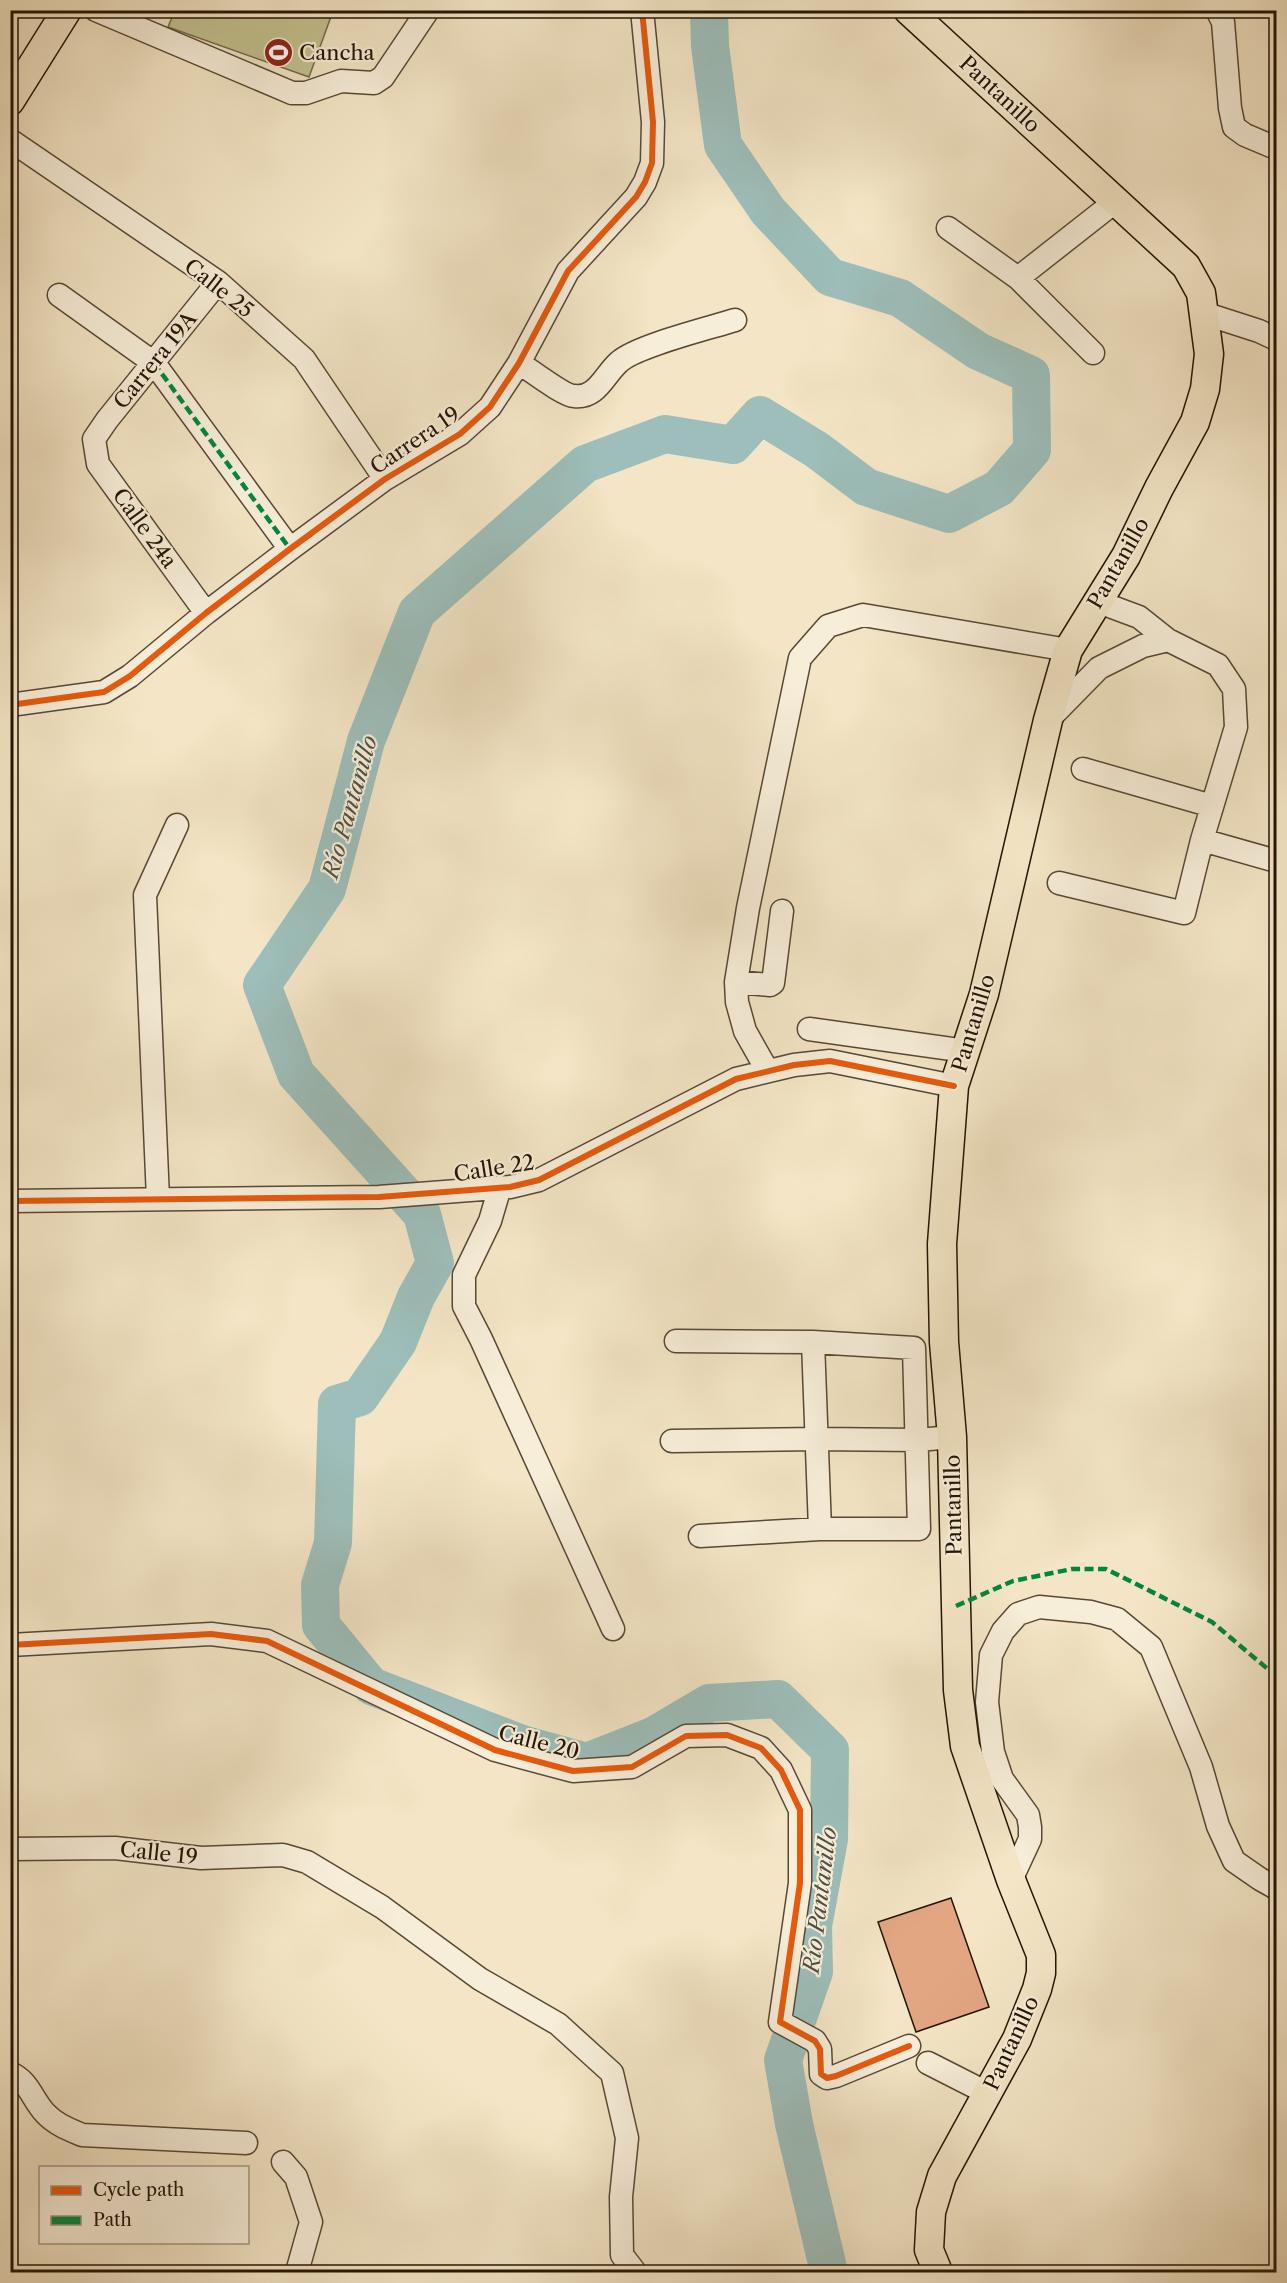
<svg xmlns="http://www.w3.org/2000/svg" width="1287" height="2283" viewBox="0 0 1287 2283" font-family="'Libre Caslon Text',serif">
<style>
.green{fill:#c2c290;stroke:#736b4a;stroke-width:1.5}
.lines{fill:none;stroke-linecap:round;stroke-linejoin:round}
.river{stroke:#9dbeba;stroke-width:38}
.building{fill:#e2a682;stroke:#241403;stroke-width:1.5}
.minor-casing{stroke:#584834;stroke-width:25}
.major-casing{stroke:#241403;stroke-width:31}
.minor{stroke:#f7eed9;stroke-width:22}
.major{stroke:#f3e5c5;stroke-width:28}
.quiet{stroke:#00873e;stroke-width:4.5;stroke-dasharray:9 4.5;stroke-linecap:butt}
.cycleway-casing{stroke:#f7eed9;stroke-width:10}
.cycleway{stroke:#e8590c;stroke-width:6}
.labels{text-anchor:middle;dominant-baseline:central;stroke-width:4.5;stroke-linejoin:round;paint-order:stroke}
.poi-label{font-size:21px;fill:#241403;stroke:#f7eed9;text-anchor:start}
.street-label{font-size:21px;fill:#241403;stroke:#f7eed9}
.water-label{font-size:22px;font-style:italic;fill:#4e5043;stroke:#f7eed9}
</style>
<rect width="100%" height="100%" fill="#f3e5c5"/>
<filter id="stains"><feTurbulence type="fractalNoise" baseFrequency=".00333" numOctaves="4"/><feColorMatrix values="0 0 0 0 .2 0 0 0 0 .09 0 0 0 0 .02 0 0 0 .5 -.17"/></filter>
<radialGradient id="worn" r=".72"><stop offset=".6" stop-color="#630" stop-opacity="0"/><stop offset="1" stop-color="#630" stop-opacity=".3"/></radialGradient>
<path class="green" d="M175 10H333V11L309 77 168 27Z"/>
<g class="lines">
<path class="river" d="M709 10 710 46 723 145 768 211 830 277 900 298 978 351 1031 375 1032 450 999 488 949 514 866 487 817 450 760 415 733 445 665 434 585 464 417 612 366 741 327 889 262 985 296 1074 422 1214 435 1263 416 1297 398 1342 360 1397 337 1404 333 1543 320 1585 321 1625 371 1686 522 1744 587 1762 653 1736 709 1703 778 1699 830 1750 829 1839 813 1926 814 1972 783 2060 794 2124 829 2272"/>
</g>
<path class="building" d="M951 1898 989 2007 916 2032 878 1922Z"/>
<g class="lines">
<defs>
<path id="minor" d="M96 10 292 93H306L341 81 374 83 383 77 428 10
M1217 10 1223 22 1230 108 1234 127 1245 135 1276 148
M10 140 218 282 304 359 385 479
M948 228 1018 278 1116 201
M1018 278 1093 353
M59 295 154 363 290 549
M1203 313 1259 331 1276 339
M519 363C529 369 564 396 574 396 597 399 604 375 619 362 636 346 710 328 735 320
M1096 601 1139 617 1168 640
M206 613 98 464 94 439 107 420 218 282
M10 705 104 692 130 676 206 613 290 549 385 479 460 434 490 407 519 363 568 271 636 197 645 182 652 163 653 122 642 10
M1048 720 1099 668 1143 646 1168 640 1218 665 1234 689 1236 727 1202 840 1184 913 1059 883
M1083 769 1212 806
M1202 840 1276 861
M736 982 770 985 773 983 782 911
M809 1029 966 1051
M767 1070 745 1031 737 1002 736 982 748 908 800 658 828 626 863 615 1068 650
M500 1187 490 1221 464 1275V1306L481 1339 613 1629
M158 1199 145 895 177 825
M10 1201 379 1197 510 1187 539 1180 736 1079 794 1065 830 1061 954 1086
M676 1341 813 1342 914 1348 919 1529H820L700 1536
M813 1342 820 1529
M672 1441 817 1439 918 1440 952 1437
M10 1645 211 1634 267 1641 495 1750 573 1771 632 1767 686 1736 727 1735 761 1748 781 1770 800 1810V1883L780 2022 815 2041 820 2049 821 2074 827 2078 836 2076 909 2046
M10 1849 115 1848 201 1858 283 1855 307 1862 382 1907 480 1979 558 2024 612 2073 627 2138 621 2197 622 2255 635 2272
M1011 1880 1030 1839V1827L1028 1815 1002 1779 993 1752 987 1702 991 1655 1003 1631 1018 1614 1039 1607 1091 1612 1117 1619 1151 1647 1201 1767 1218 1826 1234 1861 1260 1879 1276 1888
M928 2063 987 2093
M10 2073C29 2081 32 2099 45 2113 55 2124 68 2129 82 2135L246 2143
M283 2162 296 2177 311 2222 297 2272"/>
<path id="major" d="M908 10 1186 266 1201 293 1209 354 1205 389 1195 422 1159 488 1126 556 1068 650 1048 720 984 994 954 1086 942 1244 944 1342 952 1437 958 1690 965 1746 1011 1880 1041 1955V1973L1037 1989 1017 2039 942 2176 931 2212 929 2250 938 2272
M10 101 67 10"/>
</defs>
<use href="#minor" class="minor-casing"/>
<use href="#major" class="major-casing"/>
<use href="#minor" class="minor"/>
<use href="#major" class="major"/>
<path class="quiet" d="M154 363 290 549
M956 1606 1013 1581 1072 1569H1106L1212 1622 1276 1676"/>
<defs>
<path id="cycleway" d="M10 705 104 692 130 676 206 613 290 549 385 479 460 434 490 407 519 363 568 271 636 197 645 182 652 163 653 122 642 10
M10 1201 379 1197 510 1187 539 1180 736 1079 794 1065 830 1061 954 1086
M10 1645 211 1634 267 1641 495 1750 573 1771 632 1767 686 1736 727 1735 761 1748 781 1770 800 1810V1883L780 2022 815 2041 820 2049 821 2074 827 2078 836 2076 909 2046"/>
</defs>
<use href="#cycleway" class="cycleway-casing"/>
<use href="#cycleway" class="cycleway"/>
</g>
<defs>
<symbol id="stadium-disc" viewBox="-11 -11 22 22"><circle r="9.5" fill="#8f2418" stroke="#f7eed9"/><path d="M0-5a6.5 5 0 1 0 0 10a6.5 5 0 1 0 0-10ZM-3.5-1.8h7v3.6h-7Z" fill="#fff"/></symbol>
</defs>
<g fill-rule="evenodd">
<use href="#stadium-disc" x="262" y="36" width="33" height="33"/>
</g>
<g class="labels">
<g class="poi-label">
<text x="299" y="52">Cancha</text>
</g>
<g class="street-label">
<text transform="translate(1000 94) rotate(43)">Pantanillo</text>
<text transform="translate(219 288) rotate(38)">Calle 25</text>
<text transform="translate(155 360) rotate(-51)">Carrera 19A</text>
<text transform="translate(415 440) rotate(-34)">Carrera 19</text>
<text transform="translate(145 528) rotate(54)">Calle 24a</text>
<text transform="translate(1118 563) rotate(-60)">Pantanillo</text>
<text transform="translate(973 1023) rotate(-73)">Pantanillo</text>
<text transform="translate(494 1168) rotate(-9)">Calle 22</text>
<text transform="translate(953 1505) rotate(-91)">Pantanillo</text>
<text transform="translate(539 1742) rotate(14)">Calle 20</text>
<text transform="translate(159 1853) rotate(6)">Calle 19</text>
<text transform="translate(1011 2043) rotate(-65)">Pantanillo</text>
</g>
<g class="water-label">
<text transform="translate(350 807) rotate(-74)">Río Pantanillo</text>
<text transform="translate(820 1900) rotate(-83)">Río Pantanillo</text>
</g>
</g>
<rect width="1287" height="2283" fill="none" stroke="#f3e5c5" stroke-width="36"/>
<rect x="12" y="12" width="1263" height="2259" fill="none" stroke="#241403" stroke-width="3"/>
<rect x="18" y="18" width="1251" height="2247" fill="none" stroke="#241403" stroke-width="1.5"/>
<rect x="39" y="2166" width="210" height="78" fill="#f7eed9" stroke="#a39783" stroke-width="1.5"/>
<rect x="51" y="2186" width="30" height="9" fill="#e8590c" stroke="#a39783" stroke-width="1.5"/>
<text x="93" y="2196" font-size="18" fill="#241403">Cycle path</text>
<rect x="51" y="2216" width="30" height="9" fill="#00873e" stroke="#a39783" stroke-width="1.5"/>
<text x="93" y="2226" font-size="18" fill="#241403">Path</text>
<rect width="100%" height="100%" filter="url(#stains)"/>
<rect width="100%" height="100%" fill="url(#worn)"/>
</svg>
